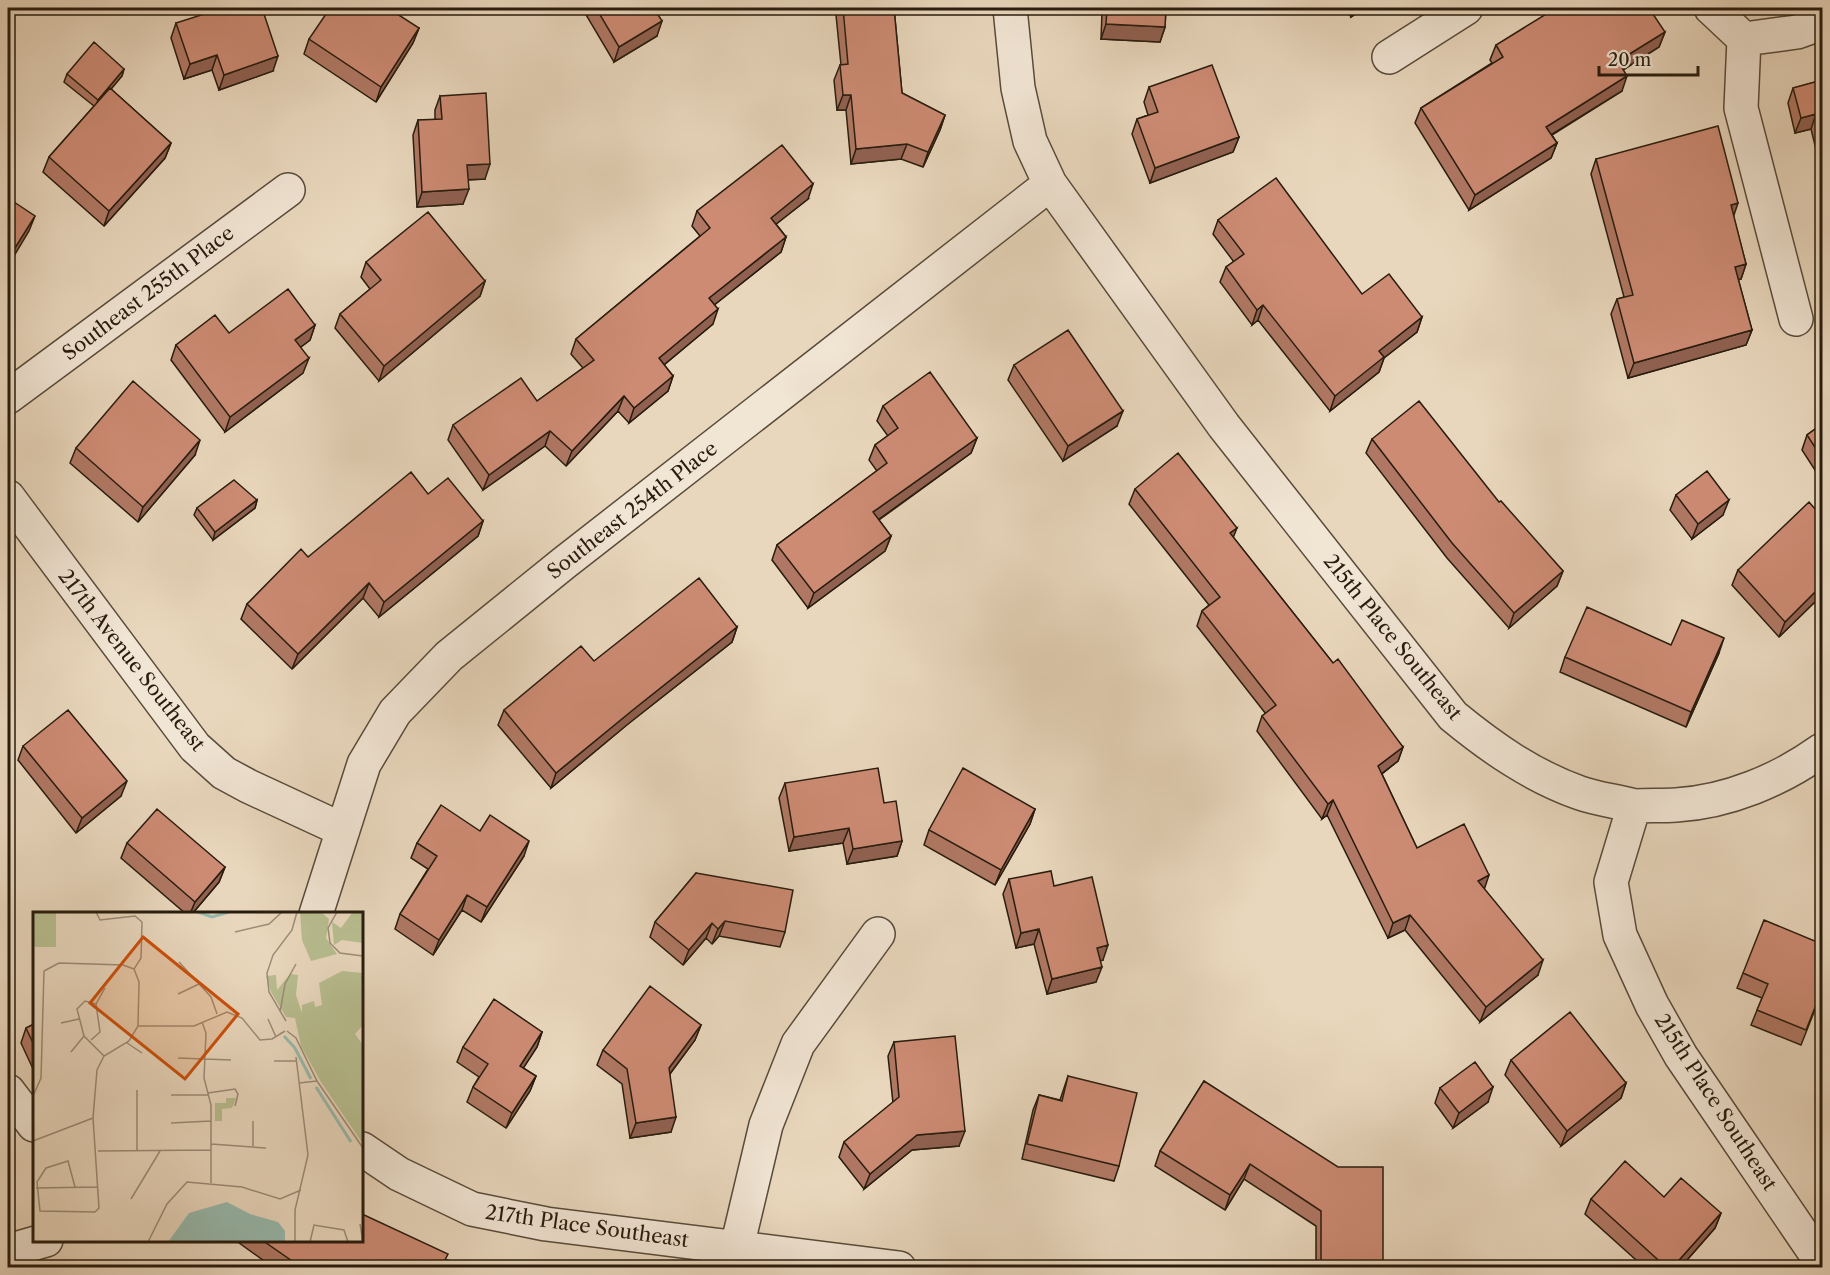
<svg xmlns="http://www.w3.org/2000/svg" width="1830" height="1275" viewBox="0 0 1830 1275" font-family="'Libre Caslon Text',serif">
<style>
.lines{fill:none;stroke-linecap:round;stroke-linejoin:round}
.minor-casing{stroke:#584b3a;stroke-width:36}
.minor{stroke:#f1e5d4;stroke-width:33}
.wall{fill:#b07864;stroke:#281c0e;stroke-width:1.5}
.shaded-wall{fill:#906151;stroke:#281c0e;stroke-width:1.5}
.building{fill:#cd8b74;stroke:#281c0e;stroke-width:1.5}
.labels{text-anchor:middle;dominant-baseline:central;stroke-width:4.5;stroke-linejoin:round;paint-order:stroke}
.street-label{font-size:20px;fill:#281c0e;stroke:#f1e5d4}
.inset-river{fill:none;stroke:#97baae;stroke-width:3}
.inset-road{fill:none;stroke:#9c8c77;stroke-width:1.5}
.view{fill:#cb500c;fill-opacity:0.15;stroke:#cb500c;stroke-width:3}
.inset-edge{fill:none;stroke:#281c0e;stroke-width:3}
</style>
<rect width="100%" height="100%" fill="#e9d7bd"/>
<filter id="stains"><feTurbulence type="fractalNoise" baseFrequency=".00333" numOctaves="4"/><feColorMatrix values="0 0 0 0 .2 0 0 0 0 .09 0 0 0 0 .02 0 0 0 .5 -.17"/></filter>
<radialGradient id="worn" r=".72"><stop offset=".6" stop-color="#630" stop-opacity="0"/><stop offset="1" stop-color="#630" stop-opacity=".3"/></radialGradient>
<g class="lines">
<defs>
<path id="minor" d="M1010 8 1018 88 1030 141 1050 184 1224 426 1453 716C1492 748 1532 776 1580 793 1597 799 1616 801 1634 806L1611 882 1620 935 1652 1005 1681 1056 1822 1263
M1711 8 1744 39 1741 108 1796 319
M1744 39 1797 32 1822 23
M1389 57 1466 8
M8 397 288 190
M8 497 195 747 224 773 248 786 343 830
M1634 806C1648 805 1662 806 1676 805 1728 802 1780 780 1822 750
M316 914 364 764 395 712 449 656 564 563 1050 184
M8 1091 34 1125
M362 1149 399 1174 472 1209 546 1224 899 1268
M737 1247 766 1125 798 1044 878 934
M8 1251 46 1240"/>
</defs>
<use href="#minor" class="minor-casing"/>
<use href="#minor" class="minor"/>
</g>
<path class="wall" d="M582 8H654L657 36 614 62Z
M839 8H894L902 93 945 115 940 130 923 167 901 159 851 164 846 110H837L834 80 840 65H841L836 15Z
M1088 8H1166L1165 27 1160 42 1101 39 1102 12 1088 11Z
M1345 8H1365L1351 17Z
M176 23 273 71 219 90 212 70 184 79 171 38Z
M419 28 413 43 376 102 304 54 309 39Z
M1665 32 1659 47 1623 70 1622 91 1552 135 1557 143 1551 158 1469 210 1415 123 1421 108 1492 63 1490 60 1496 45Z
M1821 55H1822V174L1811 129 1795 133 1788 103 1793 88 1819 81 1816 70Z
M124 69 122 76 111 89 171 143 165 158 104 226 43 172 49 157 94 106 64 82 67 74Z
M1149 87 1239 137 1233 152 1150 183 1132 134 1137 119 1148 115 1144 102Z
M440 96 485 179 468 180 463 204 417 207 413 135 418 120H435V110Z
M1596 159 1733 215 1746 264 1741 279H1738L1752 330 1746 345 1628 378 1611 314 1617 299 1624 297 1591 174Z
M808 199 776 224 786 237 781 252 714 305 713 324 664 365 673 376 668 391 629 423 618 411 566 466 545 446 483 490 448 440 453 425 537 401 583 368 571 354 576 339 700 236 692 226 697 211Z
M1218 220 1362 294 1422 317 1417 332 1384 358 1379 372 1330 411 1258 320 1252 325 1220 282 1226 267 1234 262 1213 234Z
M366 262 485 281 480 296 379 381 335 328 340 314 370 289 361 277Z
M315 325 310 340 301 347 303 373 225 432 171 360 176 345 229 333Z
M1014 365 1117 426 1063 461 1008 380Z
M883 406 977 438 971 453 879 520 891 536 885 551 808 608 772 560 777 545 877 471 869 460 875 445 888 436 877 421Z
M1822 424V481L1802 450 1807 435Z
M1372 439 1499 502 1563 571 1557 586 1509 628 1447 558 1366 453Z
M76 448 195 455 138 522 70 463Z
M1135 489 1233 537 1333 663 1403 747 1398 761 1382 774 1417 848 1484 889 1538 975 1480 1022 1405 930 1388 938 1327 815 1322 819 1257 731 1262 716 1266 714 1197 626 1202 611 1209 605 1129 504Z
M428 494 483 521 478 536 379 617 363 598 292 669 241 619 247 604 308 557Z
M1676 495 1723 515 1692 539 1670 510Z
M257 500 255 508 213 540 194 515 197 508Z
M1738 570 1822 595 1779 637 1732 585Z
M737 627 732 642 628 724 551 788 498 725 504 710 594 661Z
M1671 645 1719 653 1686 727 1560 672 1565 657Z
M23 746 121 796 76 833 18 760Z
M785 783 884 803 902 841 897 856 847 864 843 843 789 851 779 798Z
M1035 809 1030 824 995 885 924 845 929 830Z
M480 831 524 856 481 922 462 910 433 955 395 929 400 914 428 869 411 858 417 843Z
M127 843 225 867 219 882 192 914H186L121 858Z
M696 873 785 932 780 947 719 936 712 944 706 938 683 965 650 937 655 922Z
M1009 879 1054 886 1103 960 1100 961 1096 982 1047 994 1034 944 1016 948 1003 894Z
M1822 944V992L1801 1045 1751 1025 1762 998 1737 988 1743 973Z
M34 1024V1071L21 1043 26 1028Z
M701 1025 695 1040 670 1074 671 1132 630 1138 622 1084 597 1065 603 1050Z
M542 1032 537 1047 523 1068 536 1076 530 1091 506 1128 467 1102 473 1087 479 1077 457 1062 463 1047Z
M894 1042 959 1146 912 1150 864 1189 839 1157 844 1142 893 1103 888 1056Z
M1511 1060 1626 1083 1621 1098 1561 1146 1505 1075Z
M1068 1076 1119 1166 1114 1181 1022 1159 1033 1110 1039 1095 1060 1100Z
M1204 1081 1381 1268H1316V1226L1244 1179 1225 1210 1155 1166 1160 1151Z
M1440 1088 1488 1102 1453 1128 1435 1103Z
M1664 1197 1721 1213 1715 1228 1680 1268H1645L1585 1214 1591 1199Z
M235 1240H362L481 1268H274Z"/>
<path class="shaded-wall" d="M1089 8H1104L1102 12 1088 11Z
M1354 8H1365L1351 17Z
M662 21 657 36 614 62 619 47Z
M1106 24 1165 27 1160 42 1101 39Z
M419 28 413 43 376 102 381 87Z
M1665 32 1659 47 1613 76 1618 61Z
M217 55 212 70 184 79 190 64Z
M278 56 273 71 219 90 224 75Z
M124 69 122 76 95 108 98 100Z
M1627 76 1622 91 1541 141 1546 127Z
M843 95H851L846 110H837Z
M1816 114 1811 129 1795 133 1801 118Z
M945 115 940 130 923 167 928 152Z
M1239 137 1233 152 1150 183 1155 168Z
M171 143 165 158 104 226 109 211Z
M1557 143 1551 158 1469 210 1475 195Z
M907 144 901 159 851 164 856 149Z
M490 164 485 179 462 180 467 165Z
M813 184 808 199 766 232 771 218Z
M469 189 463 204 417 207 422 192Z
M1738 203 1733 218 1731 205Z
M35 216 29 231 8 266V259Z
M786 237 781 252 704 313 709 298Z
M1746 264 1741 279 1729 282 1735 267Z
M485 281 480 296 379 381 384 366Z
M1263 305 1258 320 1252 325 1257 310Z
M718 309 713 324 654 373 659 358Z
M1422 317 1417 332 1384 358 1379 372 1330 411 1335 396 1379 351Z
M315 325 310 340 290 355 295 340Z
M1752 330 1746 345 1628 378 1634 363Z
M309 358 303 373 225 432 230 417Z
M673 376 668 391 629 423 634 408Z
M624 396 618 411 566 466 572 451Z
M1123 411 1117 426 1063 461 1068 446Z
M550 431 545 446 483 490 489 475Z
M977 438 971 453 868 527 873 512Z
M200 440 195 455 138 522 143 507Z
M257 500 255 508 213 540 215 532Z
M1729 500 1723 515 1692 539 1698 524Z
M483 521 478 536 379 617 384 602Z
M1237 528 1231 543 1230 533Z
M891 536 885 551 808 608 814 593Z
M1563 571 1557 586 1509 628 1514 613Z
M369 583 363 598 292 669 298 654Z
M1822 585V595L1779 637 1785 622Z
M737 627 732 642 628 724 551 788 556 773 634 709Z
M1724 638 1719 653 1686 727 1691 712Z
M1403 747 1398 761 1372 781 1378 766Z
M127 781 121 796 76 833 82 818Z
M1333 800 1327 815 1322 819 1328 804Z
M1035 809 1030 824 995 885 1001 870Z
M849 828 843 843 789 851 794 837Z
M529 841 524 856 481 922 487 907Z
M902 841 897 856 847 864 853 849Z
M225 867 219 882 192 914H190L195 902Z
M1489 875 1484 890 1478 881Z
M467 895 462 910 433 955 439 940Z
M1410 915 1405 930 1388 938 1393 923Z
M725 921 719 936 712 944 718 929Z
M712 923 706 938 683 965 689 950Z
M1039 929 1034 944 1016 948 1021 933Z
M1108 945 1103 960 1092 963 1097 948Z
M1543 960 1538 975 1480 1022 1486 1007Z
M1102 967 1096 982 1047 994 1052 979Z
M701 1025 695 1040 663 1083 669 1068Z
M542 1032 537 1047 515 1081 520 1066Z
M536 1076 530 1091 506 1128 512 1113Z
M1626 1083 1621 1098 1561 1146 1567 1131Z
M1493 1087 1488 1102 1453 1128 1459 1113Z
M676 1117 671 1132 630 1138 636 1123Z
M965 1131 959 1146 912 1150 864 1189 870 1174 917 1135Z
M1250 1164 1244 1179 1225 1210 1230 1195Z
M1721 1213 1715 1228 1680 1268H1672Z
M1321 1262H1383L1381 1268H1319Z"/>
<path class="building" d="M223 8H262L278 56 224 75 217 55 190 64 176 23Z
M330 8H388L419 28 381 87 309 39Z
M596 8H654L662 21 619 47Z
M843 8H894L902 93 945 115 928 152 907 144 856 149 851 95H843L840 65 848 64Z
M1107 8H1166L1165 27 1106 24Z
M1556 8H1649L1665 32 1618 61 1627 76 1546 127 1557 143 1475 195 1421 108 1503 57 1496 45Z
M94 42 124 69 98 100 67 74Z
M1212 65 1239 137 1155 168 1137 119 1158 112 1149 87Z
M1822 80V138L1816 114 1801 118 1793 88Z
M110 88 171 143 109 211 49 157Z
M486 93 490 164 467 165 469 189 422 192 418 120 442 119 440 96Z
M1718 126 1738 203 1731 205 1746 264 1735 267 1752 330 1634 363 1617 299 1633 295 1596 159Z
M782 145 813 184 771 218 786 237 709 298 718 309 659 358 673 376 634 408 624 396 572 451 550 431 489 475 453 425 521 378 537 401 594 360 576 339 710 228 697 211Z
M1276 178 1362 294 1389 274 1422 317 1379 351 1384 357 1335 396 1263 305 1257 310 1226 267 1244 254 1218 220Z
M8 198 35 216 8 259Z
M428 212 485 281 384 366 340 314 381 280 366 262Z
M288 289 315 325 295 340 309 358 230 417 176 345 215 315 229 333Z
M1068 330 1123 411 1068 446 1014 365Z
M930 372 977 438 873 512 891 536 814 593 777 545 887 463 875 445 898 428 883 406Z
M133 381 200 440 143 507 76 448Z
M1419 401 1499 502 1501 501 1563 571 1514 613 1452 543 1372 439Z
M1822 424V458L1807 435Z
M1178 453 1237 528 1230 533 1333 663 1338 659 1403 747 1378 766 1417 848 1464 824 1489 875 1478 881 1543 960 1486 1007 1410 915 1393 923 1333 800 1328 804 1262 716 1276 705 1202 611 1220 597 1135 489Z
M1707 471 1729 500 1698 524 1676 495Z
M411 472 428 494 448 478 483 521 384 602 369 583 298 654 247 604 301 549 308 557Z
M234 480 257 500 215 532 197 508Z
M1809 502 1822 517V585L1785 622 1738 570Z
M699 578 737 627 634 709 556 773 504 710 581 646 594 661Z
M1587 607 1671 645 1682 620 1724 638 1691 712 1565 657Z
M68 710 127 781 82 818 23 746Z
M878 768 884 803 896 801 902 841 853 849 849 828 794 837 785 783Z
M963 768 1035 809 1001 870 929 830Z
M441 805 480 831 490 815 529 841 487 907 467 895 439 940 400 914 437 856 417 843Z
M157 809 225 867 195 902 127 843Z
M1051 871 1054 886 1092 877 1108 945 1097 948 1102 967 1052 979 1039 929 1021 933 1009 879Z
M696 873 793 890 785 932 725 921 718 929 712 923 689 950 655 922Z
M1764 920 1822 944V990L1806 1030 1757 1010 1768 984 1743 973Z
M650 986 701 1025 669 1068 676 1117 636 1123 627 1069 603 1050Z
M494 999 542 1032 520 1066 536 1076 512 1113 473 1087 488 1064 463 1047Z
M1570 1012 1626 1083 1567 1131 1511 1060Z
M34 1024V1045L26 1028Z
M955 1036 965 1131 917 1135 870 1174 844 1142 899 1097 894 1042Z
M1475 1062 1493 1087 1459 1113 1440 1088Z
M1068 1076 1137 1093 1119 1166 1027 1144 1039 1095 1062 1101Z
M1204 1081 1338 1167H1383V1262H1321V1211L1250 1164 1230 1195 1160 1151Z
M1625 1161 1664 1197 1681 1178 1721 1213 1672 1268H1667L1591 1199Z
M362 1214 448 1254 445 1260 481 1268H310L300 1263 298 1265 262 1240H362Z"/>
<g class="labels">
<g class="street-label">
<text transform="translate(148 293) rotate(-37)">Southeast 255th Place</text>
<text transform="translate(632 510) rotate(-38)">Southeast 254th Place</text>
<text transform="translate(1393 637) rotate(51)">215th Place Southeast</text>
<text transform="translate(132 660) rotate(52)">217th Avenue Southeast</text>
<text transform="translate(1716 1102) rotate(57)">215th Place Southeast</text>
<text transform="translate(587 1226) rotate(8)">217th Place Southeast</text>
</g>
</g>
<g transform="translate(33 912)">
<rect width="330" height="330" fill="#e9d7bd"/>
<path d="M0 0H23V35H0ZM267 0H288L296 7 293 26 304 42 278 49 269 28ZM330 0V31L309 28 301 33 299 10 308 16 319 1ZM309 59 330 61V113L322 122 330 133V232L288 170 268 134 262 106 253 105 238 80 233 64 243 63 244 78 257 62 265 63 263 83 269 101V93L281 89 282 95 289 93 286 71ZM193 186H203L199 196 189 197V209H182V191H193Z" fill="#b8be90"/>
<path d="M194 290 217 302 245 310 252 319V330H135L156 301Z" fill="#97baae"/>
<path class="inset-river" d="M165 0 179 5 196 0M251 124 262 136 278 167M283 175 318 230"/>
<path class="inset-road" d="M304 0 295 16 297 31 307 41 330 44M202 20 236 12 249 0M146 50 178 85 184 102M11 59 26 51 90 53 101 57M145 82 166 72M63 92 52 89 44 97 51 124 71 144M247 100 252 72 263 52M235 107 243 125M253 109 236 80 234 61 240 43 259 18 264 0M169 110 173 121 171 166 178 193V271M28 111 46 107M105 114H161L194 100 209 106 227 128 239 127 252 119M254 119 263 126 284 169 330 236M58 128 67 120 63 92 72 76M94 131 109 141M38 140 51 124M145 146 198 148M241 149H263M266 171 284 169M104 178V239M175 181 202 177 205 182 202 194M138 183H176M0 184 8 166 11 59M138 211 178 209M0 229 60 206M178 232 233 236M220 234V209M65 239 178 238M42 275 35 249 13 256 4 270 7 299 62 300 66 296 60 206 64 158 71 144 96 129 105 114 106 70 101 57 108 46 109 10 102 4 67 8 63 0M3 276 65 275M98 287 127 239M327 312 330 330M115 330 134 292 154 270 209 275 247 287 268 278M262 330V298L275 243 263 145M277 330 281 313 311 318 315 330"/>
<path class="view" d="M110 25 205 102 152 167 57 91Z"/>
<rect width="330" height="330" class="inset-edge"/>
</g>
<rect width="1830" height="1275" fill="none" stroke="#e9d7bd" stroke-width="30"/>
<rect x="9" y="9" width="1812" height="1257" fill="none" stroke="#281c0e" stroke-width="3"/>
<rect x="15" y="15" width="1800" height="1245" fill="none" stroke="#281c0e" stroke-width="1.5"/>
<path d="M1599 66v9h99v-9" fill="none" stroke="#281c0e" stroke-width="3"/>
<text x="1608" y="66" font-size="18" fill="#281c0e" stroke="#f1e5d4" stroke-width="4.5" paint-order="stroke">20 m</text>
<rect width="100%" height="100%" filter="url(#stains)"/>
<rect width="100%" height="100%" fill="url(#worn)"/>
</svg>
